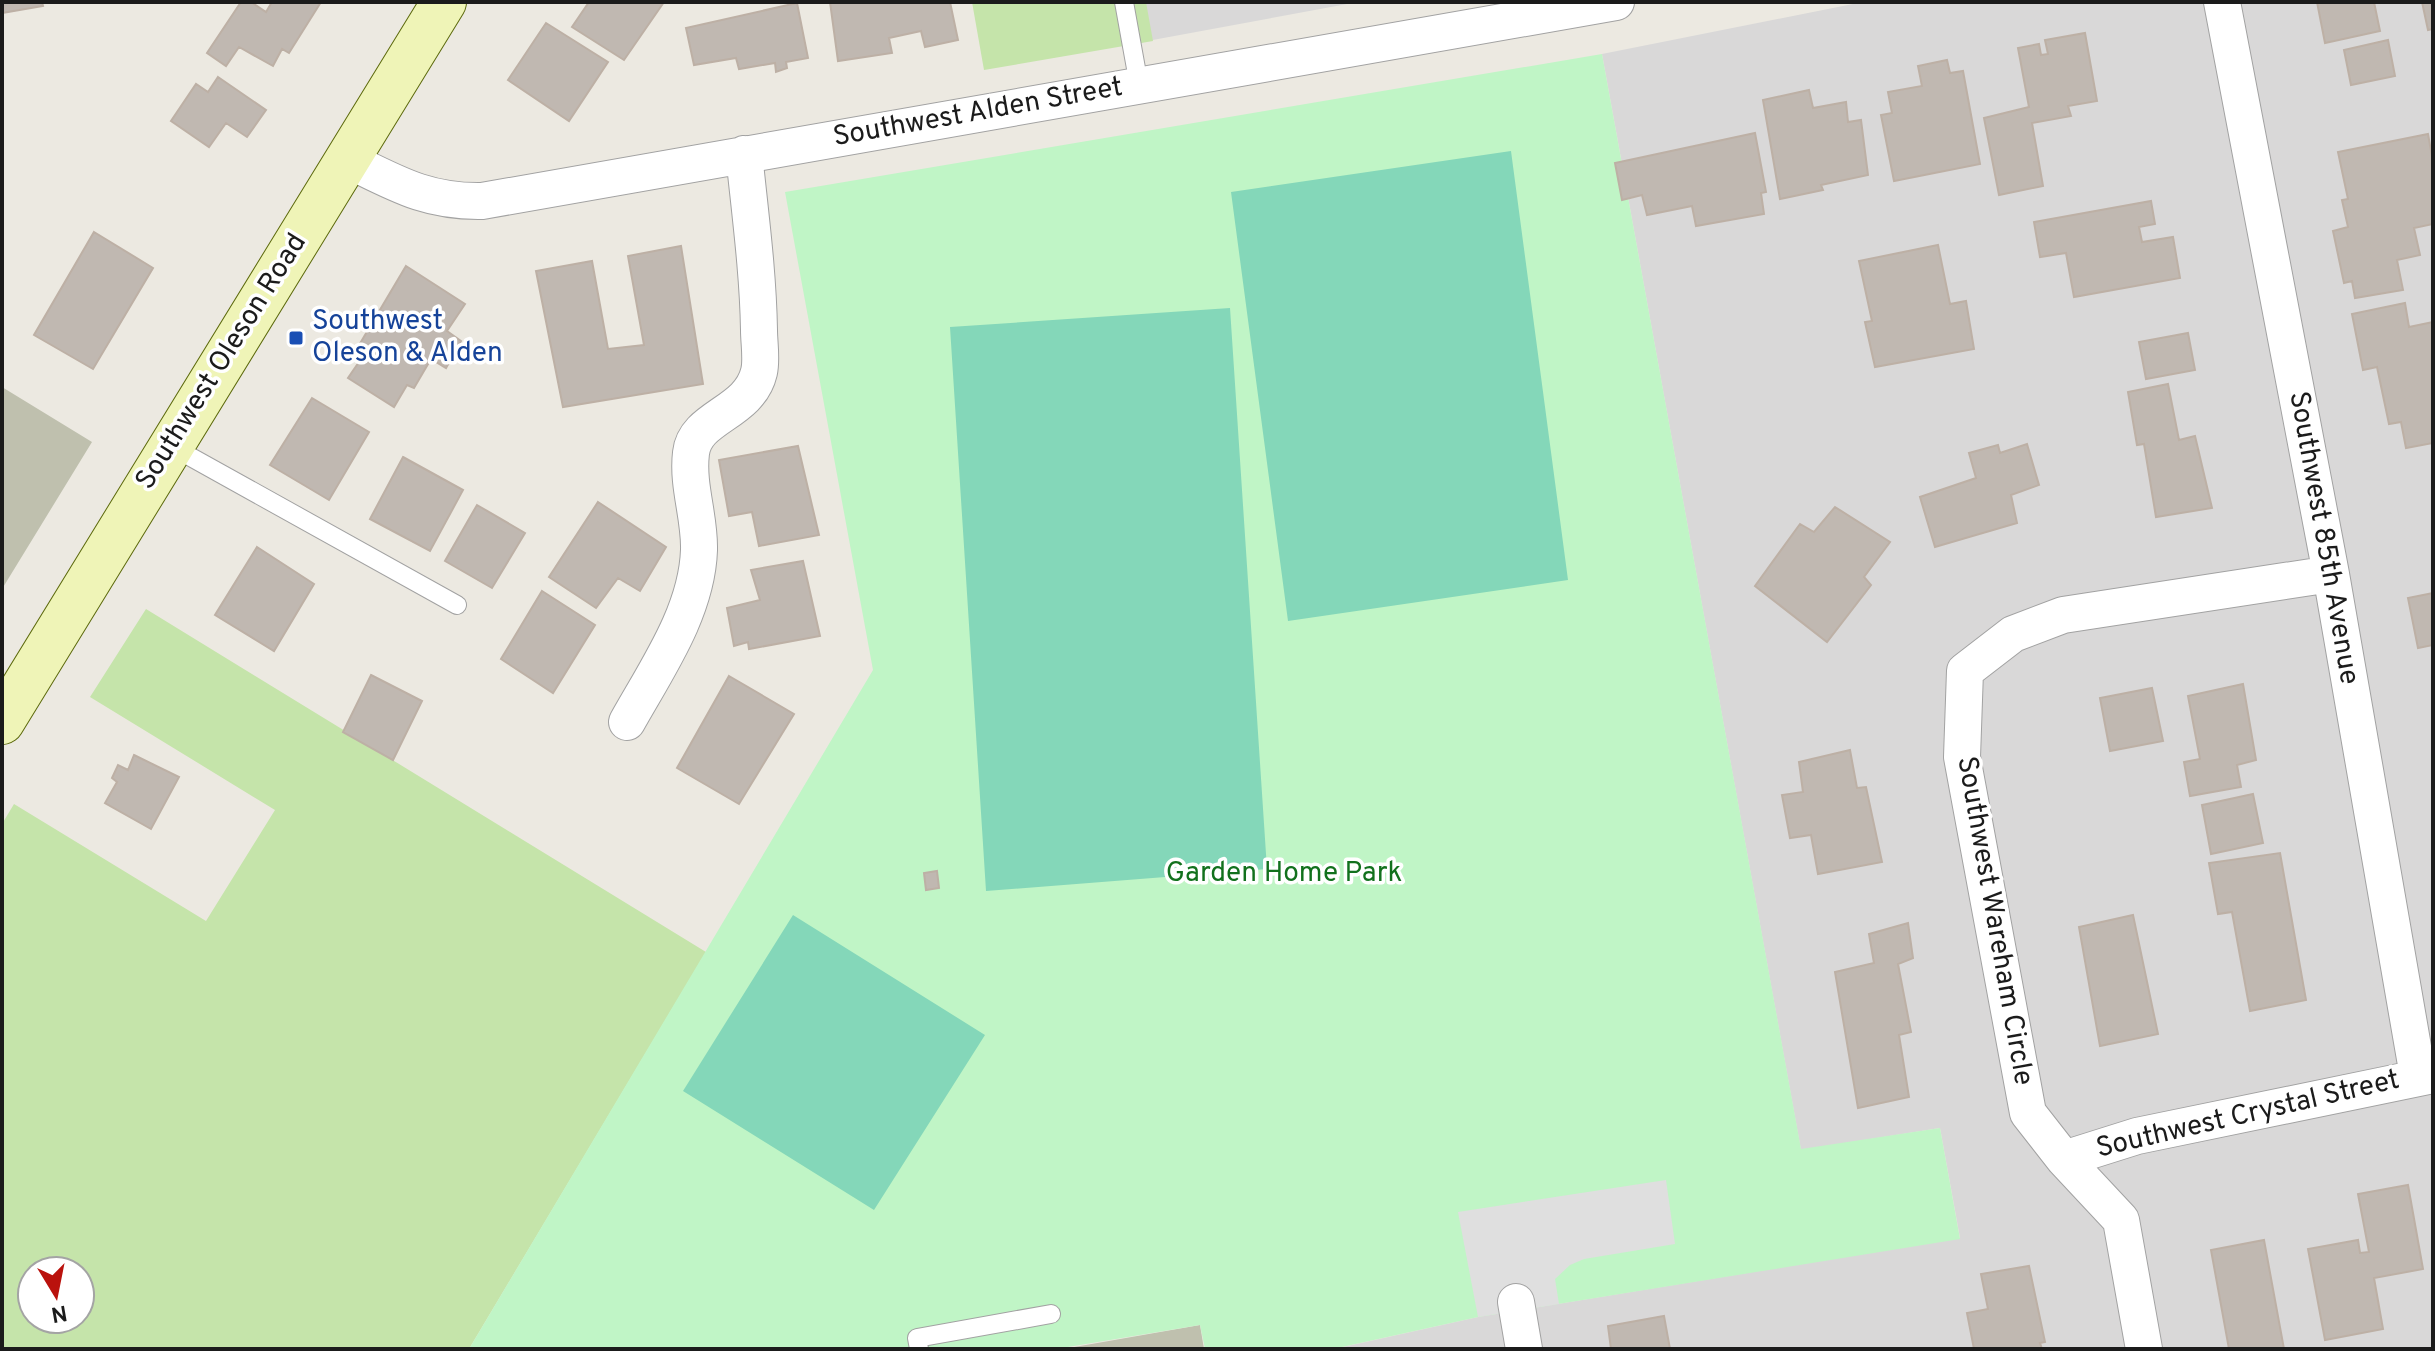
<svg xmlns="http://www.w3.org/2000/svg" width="2435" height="1351" viewBox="0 0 2435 1351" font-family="Overpass,sans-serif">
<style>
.residential{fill:#d9d8d8}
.construction{fill:#bfc0ae}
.grass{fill:#c5e4aa;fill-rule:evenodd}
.park{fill:#c0f5c6}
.pitch{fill:#84d7b9}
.parking{fill:#dfdfdf}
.building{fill:#c0b8b1;stroke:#bdb0a5;stroke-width:2}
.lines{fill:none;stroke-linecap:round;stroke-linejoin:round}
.service-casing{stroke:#a2a2a2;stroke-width:20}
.minor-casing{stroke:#a2a2a2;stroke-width:38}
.secondary-casing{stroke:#5c690c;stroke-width:46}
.service{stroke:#fff;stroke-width:18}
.minor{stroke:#fff;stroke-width:36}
.secondary{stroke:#eff4b7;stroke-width:44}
.transit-dot{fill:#1a4fb4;stroke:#fff;stroke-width:3}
.labels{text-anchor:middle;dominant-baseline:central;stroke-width:7;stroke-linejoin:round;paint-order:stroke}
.street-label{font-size:28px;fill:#1b1b1b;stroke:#fff}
.transit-label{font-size:28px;fill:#164399;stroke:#fff;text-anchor:start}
.park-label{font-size:28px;fill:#12711d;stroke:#fff}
</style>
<rect width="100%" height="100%" fill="#ece9e1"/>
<path class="residential" d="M1126 2H1358L1131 44Z
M1863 2H2433V1349H1334L1478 1317 1960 1238 1940 1128 1801 1150 1602 54Z"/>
<path class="construction" d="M2 387 92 442 2 589Z
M1200 1325 1204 1349H1063Z"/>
<path class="grass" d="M972 2H1146L1153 41 984 70Z
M146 609 706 952 469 1349H2V824L14 804 206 921 275 810 90 697ZM32 1271H80V1319H32Z"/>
<path class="park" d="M1602 54 1801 1149 1940 1128 1960 1239 1478 1317 1333 1349H1205L1200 1325 1056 1349H469L873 670 785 192Z"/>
<path class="pitch" d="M1511 151 1568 580 1288 621 1231 192Z
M1230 308 1267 869 986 891 950 327Z
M793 915 985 1035 874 1210 683 1091Z"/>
<path class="parking" d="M1666 1180 1675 1244 1584 1259 1570 1265 1555 1279 1559 1304 1478 1317 1458 1212Z"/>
<path class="building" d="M2 2H42L43 6 2 13Z
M241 2H251L266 12 272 2H321L289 53 282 49 273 66 239 47 226 66 207 53Z
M589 2H664L624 60 572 27Z
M830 2H950L958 40 925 47 921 31 889 38 892 53 838 61Z
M2317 2H2374L2380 31 2325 43Z
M2422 2H2433V29L2428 30Z
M797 3 808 58 786 62 787 68 776 72 775 63 739 69 736 58 694 65 686 28Z
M546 23 608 62 569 121 508 80Z
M2085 33 2097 101 2068 106 2071 116 2032 123 2043 186 1999 195 1984 118 2029 107 2018 48 2039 44 2041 55 2048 54 2045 40Z
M2388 40 2395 76 2351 85 2344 50Z
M1947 60 1950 73 1963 71 1980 164 1894 181 1881 115 1892 113 1888 92 1922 86 1918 66Z
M218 77 266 110 247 137 226 123 209 147 171 121 196 84 208 92Z
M1809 90 1813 108 1846 102 1848 122 1861 120 1868 175 1821 185 1823 190 1780 199 1763 100Z
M1755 133 1766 192 1761 193 1764 214 1696 226 1692 206 1647 215 1642 195 1622 200 1615 163Z
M2428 134 2433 162V224L2414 228 2420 255 2397 260 2403 290 2355 298 2352 281 2344 283 2333 231 2348 227 2342 200 2348 199 2338 152Z
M2151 201 2155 224 2139 227 2142 242 2173 237 2180 278 2074 297 2066 253 2040 257 2034 222Z
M94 232 153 268 93 369 34 335Z
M1938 245 1950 304 1966 301 1974 349 1875 367 1865 322 1872 321 1859 261Z
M681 246 703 384 563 407 536 271 592 261 608 349 644 345 628 256Z
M406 266 465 304 447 331 461 341 446 368 431 359 414 388 407 385 394 407 348 378 361 359 355 352Z
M2405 303 2409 327 2433 322V443L2406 448 2401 422 2389 424 2377 367 2363 370 2352 314Z
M2188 333 2195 370 2146 379 2139 342Z
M2168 384 2179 440 2195 436 2212 508 2156 517 2144 444 2137 445 2128 392Z
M312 398 369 432 329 500 270 465Z
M2027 444 2039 485 2011 495 2017 523 1935 547 1920 497 1976 478 1969 453 1998 445 2000 453Z
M798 446 819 535 759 546 752 512 729 516 719 460Z
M403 457 463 490 430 551 370 519Z
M598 502 666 547 640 591 618 578 596 608 549 577Z
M477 505 525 533 492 588 445 561Z
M1835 507 1890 542 1864 577 1871 585 1827 642 1755 586 1800 524 1814 532Z
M257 547 314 584 274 651 215 615Z
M803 561 820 636 749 649 748 642 734 646 727 608 760 600 751 570Z
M542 591 595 625 553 693 501 659Z
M2433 593V645L2418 648 2408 598Z
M371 675 422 701 393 760 343 732Z
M729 676 794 714 739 804 677 768Z
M2243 684 2256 760 2237 765 2241 787 2190 796 2184 762 2200 759 2188 696Z
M2152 688 2163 741 2110 751 2100 698Z
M1850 750 1857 788 1866 787 1882 862 1818 874 1811 835 1790 838 1782 795 1803 792 1799 762Z
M134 755 179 777 151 829 105 803 117 782 112 778 118 765 128 770Z
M2253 794 2263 843 2211 854 2202 805Z
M2280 853 2306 1000 2250 1011 2232 912 2218 914 2209 863Z
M937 871 939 888 926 890 924 873Z
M2133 915 2158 1034 2100 1046 2079 927Z
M1908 923 1913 958 1898 964 1911 1032 1899 1035 1909 1097 1858 1108 1835 972 1874 963 1869 934Z
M2408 1185 2423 1269 2374 1278 2383 1329 2325 1340 2308 1249 2358 1240 2360 1253 2369 1252 2358 1194Z
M2264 1240 2284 1349H2229L2211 1250Z
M2029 1266 2045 1342 2040 1343 2042 1349H1974L1967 1313 1988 1309 1981 1274Z
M1664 1316 1670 1349H1611L1608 1326Z"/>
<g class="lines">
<defs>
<path id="service" d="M1124 2 1139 85
M171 446 457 605
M919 1349 917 1338 1051 1314"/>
<path id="minor" d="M2222 2 2331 574 2418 1076
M348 160C397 184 427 202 482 201L1616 2
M627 722C656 670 697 612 699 550 700 517 687 486 691 453 695 416 749 414 759 372 762 360 759 343 759 330 758 271 750 213 744 154
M2064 1159 2137 1136 2433 1075
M1516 1302 1524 1349
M2144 1349 2121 1220 2064 1159 2028 1113 1962 757 1965 671 2013 634 2063 615 2331 574"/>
<path id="secondary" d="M2 722 444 2"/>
</defs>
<use href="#service" class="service-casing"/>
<use href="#minor" class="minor-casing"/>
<use href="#secondary" class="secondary-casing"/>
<use href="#service" class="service"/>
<use href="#minor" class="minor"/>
<use href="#secondary" class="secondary"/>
</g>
<rect class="transit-dot" x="288" y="330" width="16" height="16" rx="4"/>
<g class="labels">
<g class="street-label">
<text transform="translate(978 113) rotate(-10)">Southwest Alden Street</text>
<text transform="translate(222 362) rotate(-58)">Southwest Oleson Road</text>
<text transform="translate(2323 538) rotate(80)">Southwest 85th Avenue</text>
<text transform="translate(1994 921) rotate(80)">Southwest Wareham Circle</text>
<text transform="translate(2248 1115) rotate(-13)">Southwest Crystal Street</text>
</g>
<g class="transit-label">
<text x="312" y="322">Southwest<tspan x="312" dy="32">Oleson &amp; Alden</tspan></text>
</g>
<g class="park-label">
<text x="1284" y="874">Garden Home Park</text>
</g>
</g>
<rect width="2435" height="1351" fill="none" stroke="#1b1b1b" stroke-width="8"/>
<g transform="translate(56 1295) rotate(170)"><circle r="38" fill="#ffffff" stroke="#a4a4a4" stroke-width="2"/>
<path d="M0-6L14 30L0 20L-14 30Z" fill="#ba120d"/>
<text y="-12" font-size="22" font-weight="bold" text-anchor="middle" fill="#1b1b1b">N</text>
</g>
</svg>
